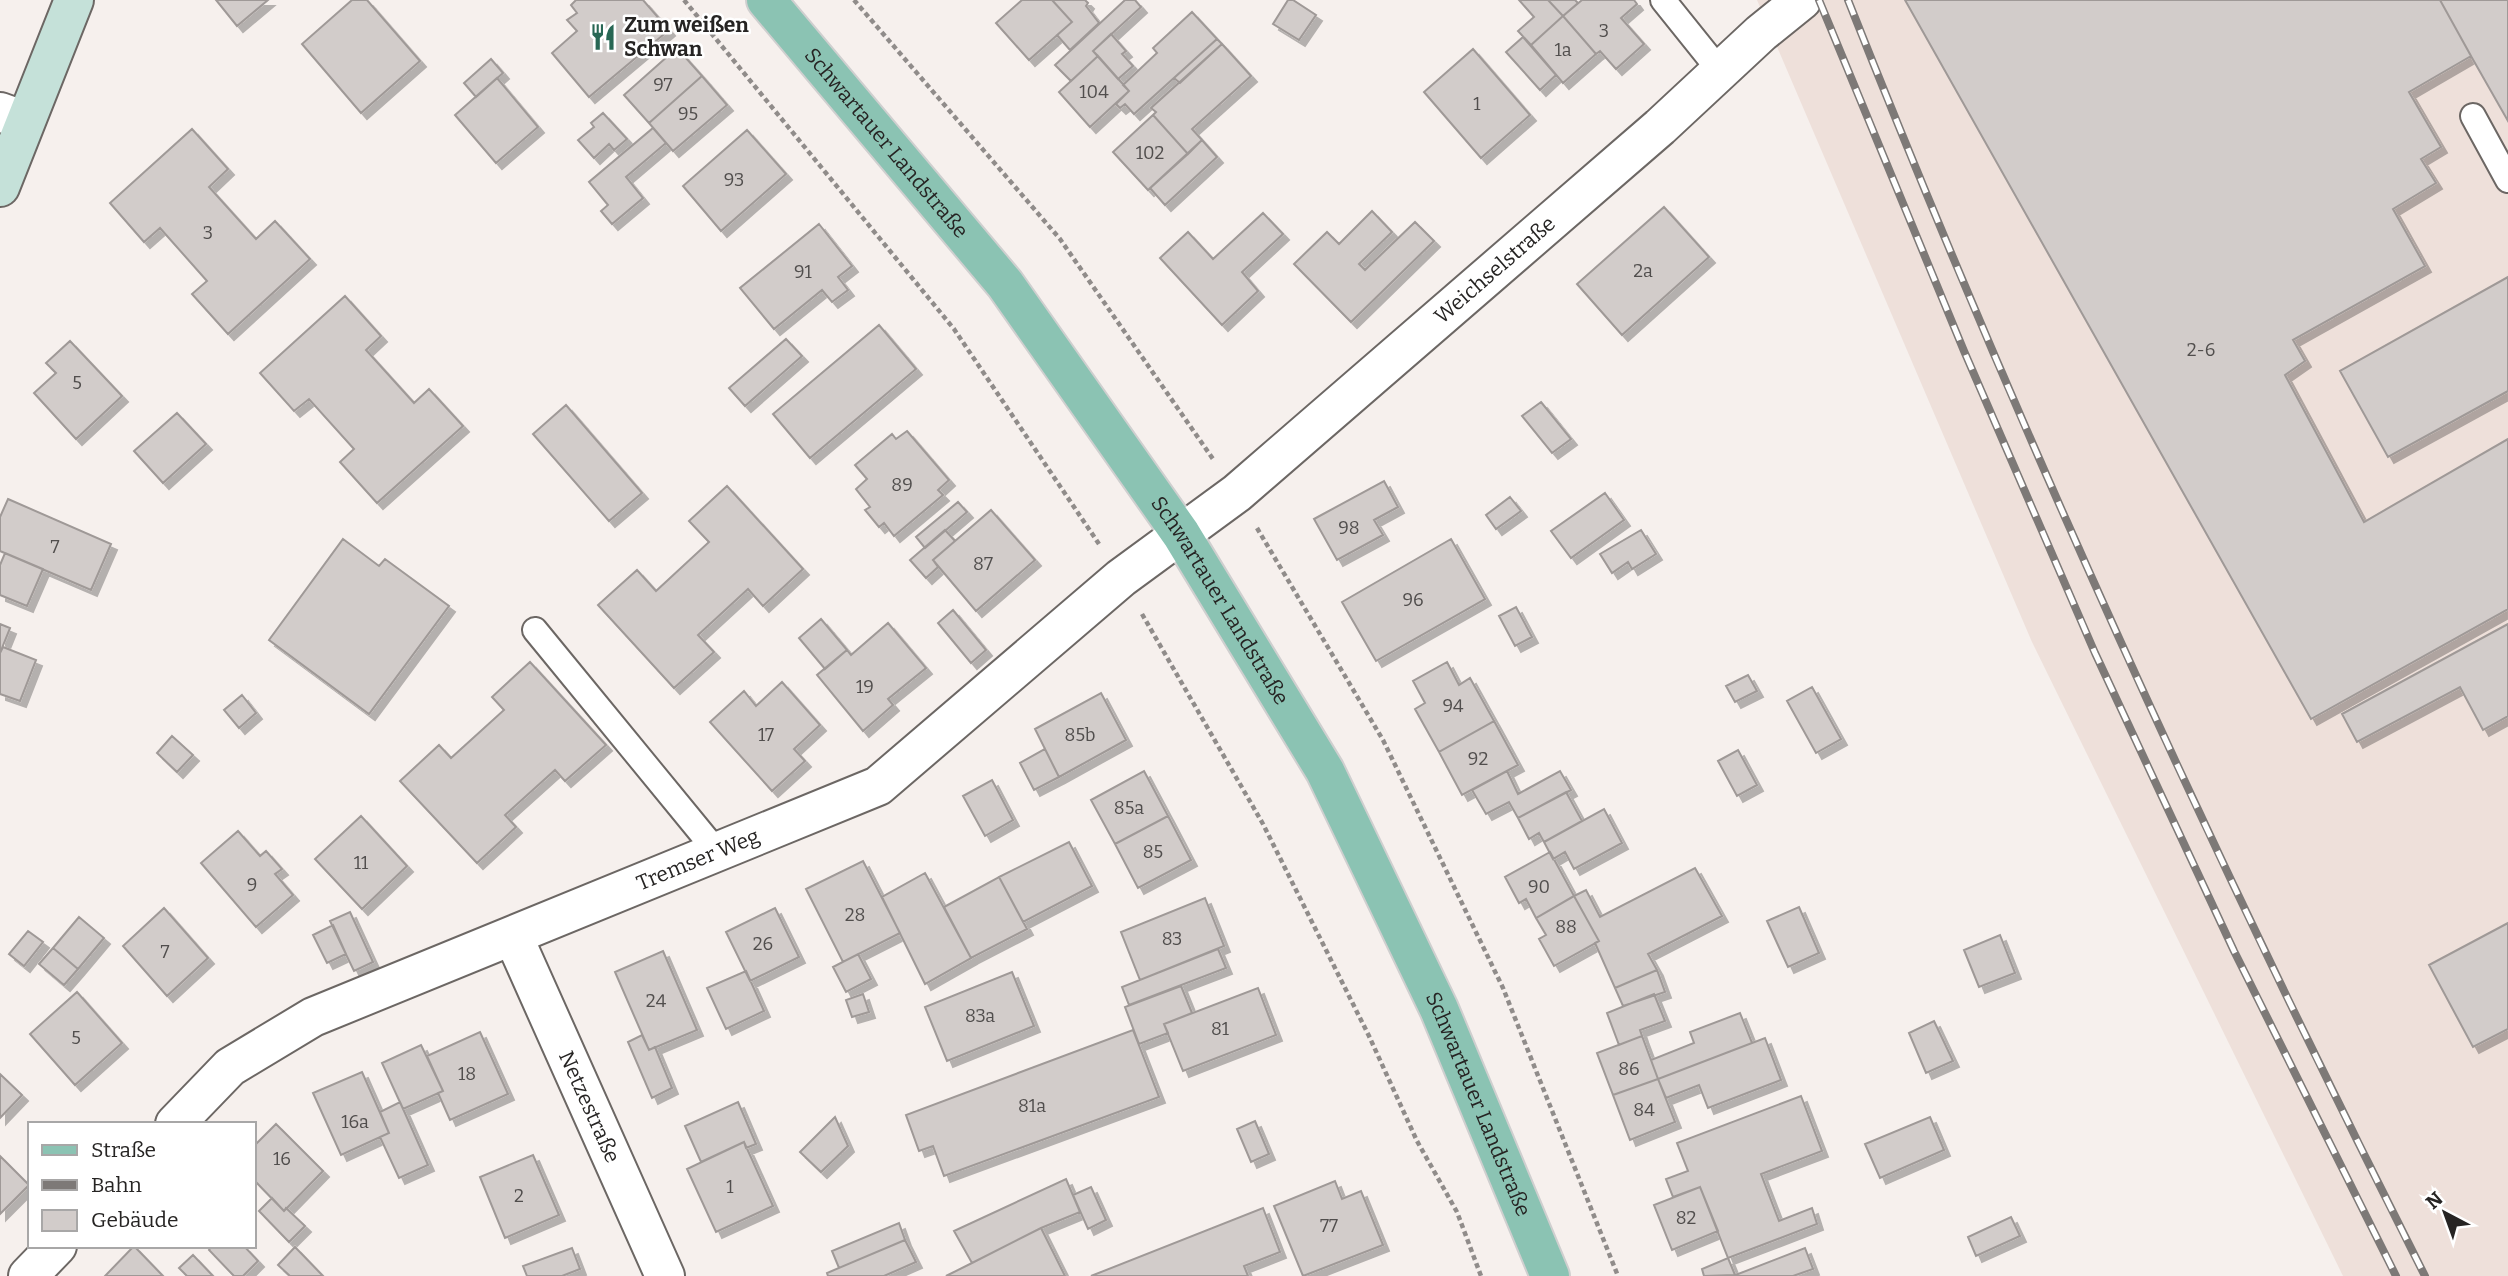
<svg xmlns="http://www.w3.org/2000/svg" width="2508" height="1276" viewBox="0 0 2508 1276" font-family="Bitter,serif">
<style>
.built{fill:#eee0da}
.building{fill:#d2ccca;stroke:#9f9997;stroke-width:2;filter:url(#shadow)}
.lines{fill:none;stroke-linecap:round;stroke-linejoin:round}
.lane-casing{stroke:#6c6764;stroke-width:28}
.street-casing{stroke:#6c6764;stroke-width:42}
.secondary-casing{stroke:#6c6764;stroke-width:42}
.primary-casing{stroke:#cfcfcf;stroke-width:42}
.path{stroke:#908c8a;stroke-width:4.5;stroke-dasharray:5 3.5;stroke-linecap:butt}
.lane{stroke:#fff;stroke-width:24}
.street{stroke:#fff;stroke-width:38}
.secondary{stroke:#c5e1d9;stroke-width:38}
.primary{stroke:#8bc3b3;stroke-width:38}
.rail-casing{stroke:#7d7977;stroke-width:8}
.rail{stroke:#fff;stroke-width:5;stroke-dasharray:16;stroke-linecap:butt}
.labels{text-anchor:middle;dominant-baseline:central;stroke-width:5;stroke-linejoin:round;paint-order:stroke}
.number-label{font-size:18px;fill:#514e4d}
.poi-label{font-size:21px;font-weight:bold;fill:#262423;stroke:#fff;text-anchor:start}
.street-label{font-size:21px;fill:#262423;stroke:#fff}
</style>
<defs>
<filter id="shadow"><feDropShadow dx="6" dy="6" stdDeviation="0" flood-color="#0004"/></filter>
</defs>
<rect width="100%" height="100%" fill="#f6f0ed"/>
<path class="built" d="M1757 0H2508V1276H2343L2032 642Z"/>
<path class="building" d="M216 0H268L237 26Z
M352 0H367L420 61 361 113 302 44Z
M576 0H643L669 30 589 97 552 53 577 31 567 20 577 13 571 5Z
M1022 0H1052L1072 22 1029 60 996 23Z
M1052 0H1085L1088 3 1086 6 1099 23 1070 50 1057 35 1072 22Z
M1125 0H1135L1141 7 1093 51 1098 56 1071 81 1055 65Z
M1288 0H1293L1316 15 1299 40 1273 24Z
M1519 0H1548L1563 16 1531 45 1518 31 1534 17Z
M1548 0H1575L1578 3 1563 16Z
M1582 0H1634L1637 4 1621 18 1644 44 1616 69 1600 51 1596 54 1563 16Z
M1905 0H2440L2471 56 2409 92 2441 147 2421 159 2436 183 2393 209 2425 266 2293 340 2305 361 2285 375 2364 522 2508 439V609L2311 719Z
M2440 0H2508V121L2471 56Z
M1192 12 1217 39 1134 114 1125 104 1120 108 1116 104 1129 91 1123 85 1157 53 1153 48Z
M1563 16 1596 54 1563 83 1531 45Z
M1111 34 1126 51 1122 54 1133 66 1118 79 1093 51Z
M1523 37 1556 75 1540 90 1506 52Z
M1217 39 1222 44 1180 83 1174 78Z
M1222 44 1251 76 1192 129 1202 140 1188 154 1153 115 1156 112 1151 108Z
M677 48 702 76 649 123 624 95Z
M1473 49 1530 115 1481 158 1424 92Z
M1098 56 1129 91 1090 127 1059 92Z
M491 59 503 73 476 97 464 83Z
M702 76 727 105 673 151 649 123Z
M497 78 538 127 496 163 455 115Z
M603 113 627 139 614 150 609 144 594 158 578 140 594 127 591 123Z
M1153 115 1188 154 1148 190 1113 152Z
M653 128 666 143 626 177 643 198 612 224 601 211 608 205 589 182Z
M192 129 228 169 209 187 256 239 275 221 310 259 228 334 192 294 207 281 160 228 144 242 110 203Z
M747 130 786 174 721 231 683 186Z
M1202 140 1217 157 1165 205 1150 188Z
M1664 207 1709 257 1622 335 1577 284Z
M1372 211 1392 232 1359 264 1365 270 1415 222 1434 241 1351 322 1294 264 1327 232 1339 244Z
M1263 213 1283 234 1242 272 1258 291 1222 325 1160 258 1188 232 1213 259Z
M819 224 852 266 838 277 848 290 832 302 822 290 774 329 740 288Z
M2508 277V391L2388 457 2340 371Z
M345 296 381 336 366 350 414 403 429 389 463 426 377 503 340 462 354 449 309 399 294 411 260 373Z
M879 325 916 369 810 458 773 414Z
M786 339 802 356 745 406 729 388Z
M70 341 122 396 76 439 34 393 56 373 46 363Z
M1541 402 1571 439 1552 453 1522 416Z
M566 405 642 493 609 521 533 434Z
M177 413 206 444 163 483 134 451Z
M907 431 949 480 938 490 943 495 894 536 884 523 879 527 865 510 870 507 856 489 867 479 855 465 892 434 896 439Z
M1384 481 1398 507 1374 520 1383 535 1337 560 1314 519Z
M727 486 803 569 763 606 748 589 698 635 714 652 674 688 598 605 637 570 656 591 709 542 689 521Z
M1605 493 1624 520 1571 558 1551 531Z
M1510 497 1521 511 1496 529 1486 515Z
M8 499 111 544 91 590 0 551V517Z
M958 502 967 512 925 548 916 537Z
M991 510 1035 560 976 611 933 560Z
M945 530 955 541 933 560 938 567 926 578 910 560Z
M1641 530 1656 554 1632 569 1628 562 1612 573 1600 554Z
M343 539 379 566 385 559 449 606 369 714 269 640Z
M1451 539 1485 599 1376 661 1342 602Z
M5 553 43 569 27 606 0 595V565Z
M1516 607 1532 637 1515 646 1499 616Z
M953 610 986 650 971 663 938 623Z
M821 619 847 650 825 669 799 638Z
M888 623 926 668 888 699 893 705 863 731 817 675 847 650 851 655Z
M0 624 10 628 0 653Z
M2508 624V716L2483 730 2460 687 2357 742 2342 714Z
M3 647 36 660 20 701 0 694V653Z
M530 662 606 745 565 781 555 770 505 815 516 827 477 863 400 781 439 745 451 758 504 710 492 697Z
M1447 662 1459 685 1470 678 1494 721 1439 752 1415 709 1425 703 1413 681Z
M1748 675 1757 691 1735 702 1726 686Z
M782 682 820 725 794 749 805 761 772 791 710 722 744 691 756 706Z
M1812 687 1841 739 1816 753 1787 701Z
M1101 693 1126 740 1059 777 1035 729Z
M242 695 256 713 239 728 224 710Z
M1494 721 1518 765 1462 795 1439 752Z
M172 736 193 755 177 772 157 753Z
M1045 749 1059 777 1034 790 1020 763Z
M1738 750 1757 785 1737 796 1718 761Z
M1144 771 1168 816 1115 844 1091 800Z
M1507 771 1518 794 1560 771 1571 790 1518 818 1509 802 1486 814 1472 790Z
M992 780 1013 820 985 836 963 796Z
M1566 792 1582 821 1544 842 1539 833 1529 839 1518 818Z
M1604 809 1622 843 1574 869 1565 852 1553 859 1544 842Z
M361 816 407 866 362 909 315 859Z
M1168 816 1191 860 1138 888 1115 844Z
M238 831 260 856 266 851 282 869 275 874 293 895 256 927 201 863Z
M1069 842 1092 886 1023 922 999 877Z
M1550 852 1574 896 1536 918 1526 899 1519 903 1505 877Z
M863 861 900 933 843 962 806 889Z
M1695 868 1722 916 1648 954 1657 970 1615 988 1595 943 1599 941 1574 896 1586 890 1600 917Z
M925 873 971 958 925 984 882 897Z
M999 877 1027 929 971 958 944 907Z
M1574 896 1599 941 1554 966 1539 939 1546 935 1536 918Z
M1205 898 1224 946 1140 980 1121 932Z
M1799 907 1819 953 1788 967 1767 921Z
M164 908 208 958 167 996 123 946Z
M775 908 799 957 750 981 726 932Z
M350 912 373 962 354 971 330 921Z
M79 917 104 938 78 969 53 948Z
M2508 923V1029L2473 1047 2429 965Z
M333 925 346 954 327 963 313 935Z
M28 931 43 942 24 966 9 954Z
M2000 935 2015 973 1979 987 1964 950Z
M53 948 78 969 64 985 39 964Z
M1218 949 1226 968 1129 1005 1122 987Z
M663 951 697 1030 649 1050 615 972Z
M858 954 871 979 846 992 833 967Z
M1657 970 1665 992 1623 1006 1615 988Z
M746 971 764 1011 726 1029 707 988Z
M1012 972 1034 1026 947 1061 925 1007Z
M1181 986 1192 1013 1164 1024 1168 1033 1139 1044 1125 1007Z
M1258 988 1276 1035 1183 1071 1164 1024Z
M77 992 122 1043 75 1085 30 1034Z
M863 994 869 1012 852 1017 846 1000Z
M1654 994 1665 1021 1640 1030 1642 1036 1619 1045 1607 1013Z
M1740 1013 1752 1043 1658 1079 1651 1060 1694 1043 1690 1032Z
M1934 1021 1953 1061 1926 1073 1909 1033Z
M1133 1030 1159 1097 944 1176 933 1146 919 1151 906 1115Z
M480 1032 508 1094 450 1120 438 1093 443 1091 427 1056Z
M642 1035 649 1050 655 1047 672 1088 652 1098 628 1042Z
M1642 1036 1658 1079 1613 1095 1597 1053Z
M1765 1038 1781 1080 1708 1108 1699 1085 1666 1098 1658 1079Z
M421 1045 443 1091 403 1109 382 1063Z
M362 1072 389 1133 341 1155 313 1093Z
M0 1074 22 1095 0 1118Z
M1658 1079 1675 1122 1630 1140 1613 1095Z
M1801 1096 1822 1151 1761 1174 1779 1221 1812 1208 1817 1224 1728 1258 1700 1187 1673 1197 1666 1179 1688 1171 1677 1143Z
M400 1102 428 1165 399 1178 380 1137 389 1133 380 1112Z
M738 1102 756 1144 746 1148 744 1142 701 1162 685 1126Z
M835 1117 848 1146 821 1172 800 1152Z
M1930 1117 1944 1150 1880 1178 1865 1144Z
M1255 1121 1269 1154 1251 1162 1237 1129Z
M276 1124 323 1171 284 1211 254 1180V1146Z
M744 1142 773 1206 716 1232 687 1169Z
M533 1155 559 1215 505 1238 480 1177Z
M0 1156 29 1185 0 1214Z
M1066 1179 1080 1212 1041 1228 972 1263 954 1231Z
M1335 1181 1342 1199 1361 1191 1383 1245 1303 1276 1274 1206Z
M1091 1187 1106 1220 1088 1229 1073 1195Z
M1700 1187 1718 1231 1672 1250 1654 1205Z
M272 1198 284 1211 286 1208 305 1226 289 1242 259 1211Z
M1263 1208 1280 1252 1244 1266 1248 1276H1091Z
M2011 1217 2020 1236 1976 1256 1968 1237Z
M899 1223 905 1240 839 1268 832 1251Z
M1041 1228 1065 1276H946L972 1263Z
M905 1240 916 1262 884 1276H828L827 1273Z
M134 1246 163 1276H105Z
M212 1246H244L258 1261 243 1276H234L209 1250Z
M295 1247 323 1276H290L278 1265Z
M572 1248 580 1269 562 1276H527L523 1266Z
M1805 1248 1813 1269 1793 1276H1733Z
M193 1255 213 1276H187L179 1268Z
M1728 1258 1735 1275 1704 1276 1702 1269Z"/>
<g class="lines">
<defs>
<path id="lane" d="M1663 0 1720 71
M2473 116 2508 180
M535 630 717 852"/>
<g id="street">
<path d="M0 112 25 121"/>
<path id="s1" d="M513 936 665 1276"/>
<path id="s2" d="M175 1124 230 1067 313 1017 878 786 1121 578 1237 493 1660 127 1761 33 1802 0"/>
<path d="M28 1276 57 1246"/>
</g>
<path id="secondary" d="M0 187 74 0"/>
<g id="primary">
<path id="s3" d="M766 0 1005 284 1181 534 1325 771 1439 1009 1550 1276"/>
</g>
</defs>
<use href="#lane" class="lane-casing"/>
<use href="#street" class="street-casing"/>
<use href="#secondary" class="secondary-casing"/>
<use href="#primary" class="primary-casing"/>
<path class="path" d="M684 0 954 329 1099 544
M854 0 1060 239 1213 459
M1257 528 1383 740 1503 988 1618 1276
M1142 614 1263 824 1369 1036 1417 1141 1457 1212 1481 1276"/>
<use href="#lane" class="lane"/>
<use href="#street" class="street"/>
<use href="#secondary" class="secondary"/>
<use href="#primary" class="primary"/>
<defs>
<path id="rail" d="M1819 0 1964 351 2095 653 2234 951 2396 1276
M1848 0C2020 434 2214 859 2425 1276"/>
</defs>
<use href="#rail" class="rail-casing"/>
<use href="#rail" class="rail"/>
</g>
<defs>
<symbol id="restaurant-bare" viewBox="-9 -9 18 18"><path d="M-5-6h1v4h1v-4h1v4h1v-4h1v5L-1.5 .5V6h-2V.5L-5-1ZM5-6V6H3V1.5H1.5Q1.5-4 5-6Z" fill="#286754" stroke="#fff" stroke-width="2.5" paint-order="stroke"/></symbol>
</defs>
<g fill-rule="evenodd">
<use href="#restaurant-bare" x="584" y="18" width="38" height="38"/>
</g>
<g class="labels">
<g class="number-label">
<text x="1604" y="31">3</text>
<text x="1563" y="50">1a</text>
<text x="663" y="85">97</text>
<text x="1094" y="92">104</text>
<text x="1477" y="104">1</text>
<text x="688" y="114">95</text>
<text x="1150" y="153">102</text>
<text x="734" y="180">93</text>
<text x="208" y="233">3</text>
<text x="1643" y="271">2a</text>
<text x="803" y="272">91</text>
<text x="2201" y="350">2-6</text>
<text x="77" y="383">5</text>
<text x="902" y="485">89</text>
<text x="1349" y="528">98</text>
<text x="55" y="547">7</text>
<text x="983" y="564">87</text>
<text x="1413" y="600">96</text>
<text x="865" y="687">19</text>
<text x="1453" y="706">94</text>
<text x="766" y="735">17</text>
<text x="1080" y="735">85b</text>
<text x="1478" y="759">92</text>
<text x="1129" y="808">85a</text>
<text x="1153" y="852">85</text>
<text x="361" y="863">11</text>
<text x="252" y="885">9</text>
<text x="1539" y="887">90</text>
<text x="855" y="915">28</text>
<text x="1566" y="927">88</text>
<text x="1172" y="939">83</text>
<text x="763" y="944">26</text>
<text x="165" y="952">7</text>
<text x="656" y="1001">24</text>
<text x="980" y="1016">83a</text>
<text x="1220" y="1029">81</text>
<text x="76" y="1038">5</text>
<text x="1629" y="1069">86</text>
<text x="467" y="1074">18</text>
<text x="1032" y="1106">81a</text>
<text x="1644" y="1110">84</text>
<text x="355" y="1122">16a</text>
<text x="282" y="1159">16</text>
<text x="730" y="1187">1</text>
<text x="519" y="1196">2</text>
<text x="1686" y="1218">82</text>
<text x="1329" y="1226">77</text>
</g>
<g class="poi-label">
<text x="624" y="25">Zum weißen<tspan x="624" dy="24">Schwan</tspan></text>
</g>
<g class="street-label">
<text stroke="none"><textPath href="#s3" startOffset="187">Schwartauer Landstraße</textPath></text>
<text stroke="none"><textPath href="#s2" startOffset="1591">Weichselstraße</textPath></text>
<text stroke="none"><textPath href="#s3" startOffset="754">Schwartauer Landstraße</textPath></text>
<text stroke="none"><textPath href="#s2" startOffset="592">Tremser Weg</textPath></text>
<text stroke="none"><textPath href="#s3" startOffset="1321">Schwartauer Landstraße</textPath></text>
<text stroke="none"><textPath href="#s1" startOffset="187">Netzestraße</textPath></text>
</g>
</g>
<rect x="28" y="1122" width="228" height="126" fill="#ffffff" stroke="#a8a7a7" stroke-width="2"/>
<rect x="42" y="1145" width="35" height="10" fill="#8bc3b3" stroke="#a8a7a7" stroke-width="2"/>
<text x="91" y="1157" font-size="21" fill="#262423">Straße</text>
<rect x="42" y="1180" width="35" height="10" fill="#7d7977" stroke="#a8a7a7" stroke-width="2"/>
<text x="91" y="1192" font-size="21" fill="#262423">Bahn</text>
<rect x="42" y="1210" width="35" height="21" fill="#d2ccca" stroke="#a8a7a7" stroke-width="2"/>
<text x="91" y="1227" font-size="21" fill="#262423">Gebäude</text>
<g transform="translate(2445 1213) rotate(319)" stroke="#ffffff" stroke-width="5" paint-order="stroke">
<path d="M0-5L12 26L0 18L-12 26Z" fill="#262423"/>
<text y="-10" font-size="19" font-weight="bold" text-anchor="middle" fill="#262423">N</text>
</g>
</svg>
